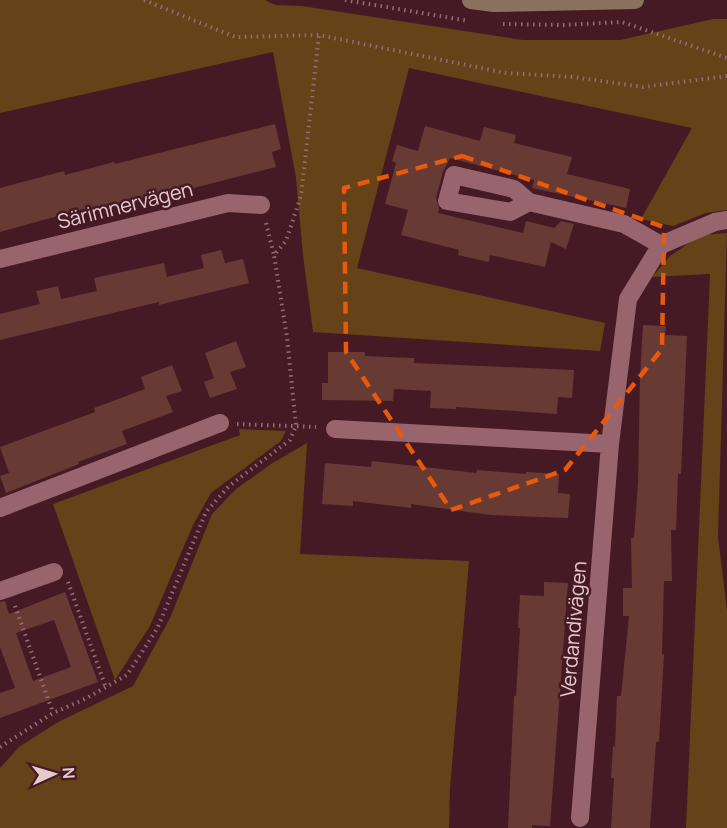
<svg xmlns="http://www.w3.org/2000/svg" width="727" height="828" viewBox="0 0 727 828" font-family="Manrope,sans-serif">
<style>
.green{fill:#654217}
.building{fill:#683a34;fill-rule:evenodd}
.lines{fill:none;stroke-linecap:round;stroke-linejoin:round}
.path{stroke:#936e76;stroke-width:4;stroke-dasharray:1.5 4.5;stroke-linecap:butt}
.minor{stroke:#98656e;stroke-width:18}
.secondary{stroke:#8b725e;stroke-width:18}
.marked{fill:none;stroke:#e8590c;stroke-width:4.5;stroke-dasharray:12 8;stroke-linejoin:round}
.labels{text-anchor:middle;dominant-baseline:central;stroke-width:5;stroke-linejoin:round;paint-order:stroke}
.street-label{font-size:20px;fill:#e7cace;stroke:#451a24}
</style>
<rect width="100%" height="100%" fill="#451a24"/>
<path class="green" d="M0 0H265L275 5 302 6 523 40H620L713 19H727V210L706 213 673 226 641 219 692 128 409 68 357 268 605 323 600 351 313 332 303 255 296 178 273 52 0 113Z
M727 233 718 537 727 610V828H686L710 274 652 277 670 256 701 235Z
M239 429 286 431 281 441 211 493 193 525 150 626 115 680 53 504 240 435Z
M307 443 300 554 469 561 450 789 449 828H0V768L19 747 58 722 133 686 170 618 212 514 236 489 271 464Z"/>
<path class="building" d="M275 124 281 149 272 152 276 167 190 189 189 187 136 202 135 199 84 213 83 209 0 232V188L64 171 65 175 114 162 115 164Z
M425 126 480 141 484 127 516 135 514 143 572 157 567 174 630 189 626 208 532 188 534 180 450 158 443 172 436 198 439 208 438 213 523 233 526 221 554 228 561 221 574 224 566 249 551 242 545 267 490 255 489 262 458 255 459 250 401 235 408 210 385 204 396 163 392 161 397 145 418 151Z
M221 250 225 263 243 259 249 283 159 305V302L0 340V314L40 304 36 291 58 286 61 299 97 291 94 278 164 263 167 277 204 268 201 255Z
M643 325 666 326 665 335 687 336 681 474H678L676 530H671L672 581H664L662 654H664L659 742H656L650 828H611L614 778H611L613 746 615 747 617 696H621L629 616H623V588H632L631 538H634L638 483 640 377Z
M236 341 246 367 230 372 237 389 210 398 204 382 214 378 205 353Z
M328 352H365V356L414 358V363L574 370 572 398 558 397 557 414 456 407V409L430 408 431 391 394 389 393 401 322 400V383H328Z
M172 365 182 391 166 396 173 412 122 431 127 444 78 462 79 464 6 493 0 476 9 473 0 447 95 412 94 408 145 389 141 377Z
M372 461 476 473 477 470 526 474V472L559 474 558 493 570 494 568 518 490 515 411 504V508L353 501V506L322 504 325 463 371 467Z
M544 582 568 583 550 826 532 825V828H508L514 696H516L520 628H518L520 595 544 596Z
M65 592 98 682 0 718V693L15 688 0 647V602L5 601 9 614ZM54 620 71 667 33 681 16 633Z"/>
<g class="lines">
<path class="path" d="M144 0 235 37 319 35 506 73 573 77 643 87 727 76
M345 0 469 21
M503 24 563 25 622 22 727 58
M266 223 274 255
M237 424 316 427
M68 582 106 688
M15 606 53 713
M0 747 53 713 83 700 127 675 157 629 206 512 229 486 290 440 296 426 287 337 274 255 286 241 301 196 319 35"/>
<path class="minor" d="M529 202 510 212 447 201 454 175 514 189 529 202 624 224 661 245
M0 259 228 203 261 205
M335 429 610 444
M0 508 220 423
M0 591 54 572
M580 818 610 444 628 299 661 245 715 222 727 220"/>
<path class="secondary" d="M471 0 494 3 635 0"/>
</g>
<path class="marked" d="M462 156 664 227 662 349 565 470 451 510 346 352 344 188Z"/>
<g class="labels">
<g class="street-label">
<text transform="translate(125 205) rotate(-14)">Särimnervägen</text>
<text transform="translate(573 629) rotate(-85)">Verdandivägen</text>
</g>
</g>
<g transform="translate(54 774) rotate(86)" stroke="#451a24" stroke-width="4.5" paint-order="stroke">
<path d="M0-4.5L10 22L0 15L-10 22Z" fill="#e7cace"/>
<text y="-9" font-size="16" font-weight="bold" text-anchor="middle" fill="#e7cace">N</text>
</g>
</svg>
